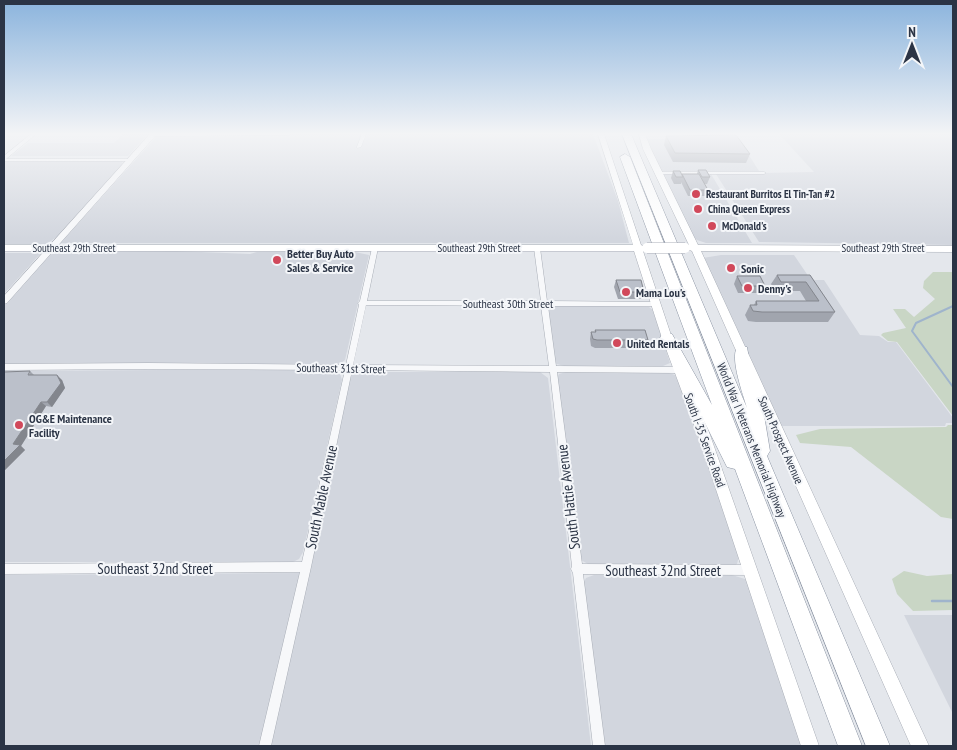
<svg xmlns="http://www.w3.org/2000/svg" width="957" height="750" viewBox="0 0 957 750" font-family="'PT Sans Narrow',sans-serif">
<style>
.built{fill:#d2d6de}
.green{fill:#c9d6c5}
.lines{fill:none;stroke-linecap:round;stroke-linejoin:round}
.stream-far1{stroke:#9fb4cc;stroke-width:2}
.stream{stroke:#9fb4cc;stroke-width:2.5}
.minor-casing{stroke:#a9aeb7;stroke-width:1}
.tertiary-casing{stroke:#a9aeb7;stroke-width:1}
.secondary-casing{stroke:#a9aeb7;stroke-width:1}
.motorway-casing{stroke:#8b94a3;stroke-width:1}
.minor{fill:#f7f8fa;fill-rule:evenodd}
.tertiary{fill:#f7f8fa;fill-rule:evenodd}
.secondary{fill:#fff;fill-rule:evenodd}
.motorway{fill:#fff;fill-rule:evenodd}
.secondary-bridge-casing{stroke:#a9aeb7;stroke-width:11;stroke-linecap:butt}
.secondary-bridge{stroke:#fff;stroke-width:10}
.wall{fill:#a1a5ae}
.shaded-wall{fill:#83868d}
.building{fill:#bbc0ca;stroke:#83868d}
.poi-dot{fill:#d1495b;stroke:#f4f6f9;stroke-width:2}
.labels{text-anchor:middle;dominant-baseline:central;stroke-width:4;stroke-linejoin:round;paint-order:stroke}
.far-poi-label{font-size:11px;font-weight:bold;fill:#2b3445;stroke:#f4f6f9;text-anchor:start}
.far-street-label{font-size:11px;fill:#2b3445;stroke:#f4f6f9}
.poi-label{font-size:12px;font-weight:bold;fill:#2b3445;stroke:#f4f6f9;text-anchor:start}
.street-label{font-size:12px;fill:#2b3445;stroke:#f4f6f9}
.near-street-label{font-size:15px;fill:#2b3445;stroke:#f4f6f9}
</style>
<rect width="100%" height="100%" fill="#e4e7ec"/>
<path class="built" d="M123 134H148L128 156H11L28 143H114Z
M159 134H593L618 201 629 243H60Z
M779 134H953V245L759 242 716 174 814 172Z
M738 138 759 171H661L646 139Z
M123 161 121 166 57 237 46 244H4V162Z
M662 174H711L752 243H706L697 240 693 237Z
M176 251 250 254 257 252 350 251 369 255 345 360 338 365 4 364V305L49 255 59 252Z
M4 253H41L4 294Z
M721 255H794L811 280H824L860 335 879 336 888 342H896L953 418V423H946L945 426H780L703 258Z
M550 305 649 307 653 310 670 363 663 366H564L557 364 554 362 548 307Z
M162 370H294L340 374 342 380 303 552 299 559 293 562H4V371Z
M357 372H540L548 378 591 746H4V575L308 573 350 380 352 375Z
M566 372 669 373 675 375 684 394 739 556 737 564 734 566 588 564 581 560 556 379 559 374Z
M594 575H732L745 579 749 583 803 746H603L583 584 586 578Z
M904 615H953V714Z"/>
<path class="green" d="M933 272H953V416L897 342 888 341 881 335 883 333 906 328 893 309H905L914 317 935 299 923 288 924 281Z
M948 425H953V519L941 517 851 447 800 443 796 435 820 429 946 427Z
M904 571 927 576 953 574V610L913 611 897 594 892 579Z"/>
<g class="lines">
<path class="stream-far1" d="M953 306 916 323 912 331 953 387"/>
<path class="stream" d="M932 601H953"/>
<defs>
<path id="minor" d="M31 134H36L6 159H130L132 160 130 161H4V156Z
M151 134H290L288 135 153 136H151Z
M362 134H366L361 147 357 148V147Z
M656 172H764L766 173 764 174H658L656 173Z
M375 246 378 248 367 301H541L534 248 537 246 540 248 547 301 655 302 658 304 655 306H548L556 366 678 367 682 370 678 373 557 372 582 564 750 565 754 566 755 570 754 574 750 575 583 574 605 746H593L573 573 571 569 572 566 550 372 352 370 311 567 271 746H259L300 572 4 574V564L302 562 345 370 148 369 4 370V364L148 363 346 365 359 305 358 303 360 301 372 248ZM366 305 541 306 549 366 353 365Z"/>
<path id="tertiary" d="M150 134H157L7 303 4 304V296Z"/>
<path id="secondary" d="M598 134H604L641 245 647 248 643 251 672 338 710 435 819 746H801L698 435 662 338 634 251H4V245H633Z
M639 134H645L651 149 698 245 953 246V252L701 251 929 746H911L692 251 685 248 689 245 643 149Z"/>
<path id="motorway" d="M622 134H631L747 408C743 394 730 360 737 347L742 346 747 347 751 371 763 409 770 451 767 456 890 746H866Z
M625 154 630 157 862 746H838L735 469 727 467 679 371 660 338 662 334H672L712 405 620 157Z"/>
</defs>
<use href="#minor" class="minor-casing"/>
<use href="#tertiary" class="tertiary-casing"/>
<use href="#secondary" class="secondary-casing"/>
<use href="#motorway" class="motorway-casing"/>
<use href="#minor" class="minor"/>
<use href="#tertiary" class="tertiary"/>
<use href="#secondary" class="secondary"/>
<use href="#motorway" class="motorway"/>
<defs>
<path id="secondary-bridge" d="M647 248H685"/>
</defs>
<use href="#secondary-bridge" class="secondary-bridge-casing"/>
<use href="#secondary-bridge" class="secondary-bridge"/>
</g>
<path class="wall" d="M666 136 750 154 746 163 673 162 664 145Z
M698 170 710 177 707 184H704L708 190 705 196H688L681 182V184H674L671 178 673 171 682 175 697 174Z
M777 275H810L835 312 828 322H756L748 321 745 315 750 305H754L756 301H806L800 291H776L771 284Z
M737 276 765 286 761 293H738L734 284Z
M616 280 644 292 642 299H618L614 287Z
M595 330 648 340 645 348H595L591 346 590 339 591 332H595Z
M30 371 34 375 62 380 65 388 52 407 46 406 21 446 25 450 4 471Z"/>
<path class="shaded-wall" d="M57 375 62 380 65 388 52 407 47 402Z
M41 402 46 406 21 446 25 450 4 471V461L13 444Z"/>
<path class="building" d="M736 135 750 154 675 153 666 136Z
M698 170H706L710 177H702Z
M673 171H680L683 177H676Z
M682 174H699L708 190H690Z
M777 275H810L835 312H762L753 311 750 305H757L756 301H819L806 282H781Z
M737 276H760L765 286H742Z
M616 280H641L644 292H620Z
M595 330H645L648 340H597L593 339 591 332H596Z
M30 371 28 375H57L61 383 47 402H41L13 444 20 445 4 461V372Z"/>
<linearGradient id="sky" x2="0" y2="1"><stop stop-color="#8bb4dd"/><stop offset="0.56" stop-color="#f3f4f6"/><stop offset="1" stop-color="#f3f4f6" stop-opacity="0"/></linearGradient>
<rect width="957" height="239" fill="url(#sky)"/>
<g class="poi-dot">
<circle cx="696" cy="194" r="5"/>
<circle cx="698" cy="209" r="5"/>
<circle cx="712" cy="226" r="5"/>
<circle cx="277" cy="260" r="5"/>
<circle cx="731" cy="268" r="5"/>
<circle cx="748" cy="288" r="5"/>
<circle cx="626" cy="292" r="5"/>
<circle cx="617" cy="343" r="5"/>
<circle cx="19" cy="425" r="5"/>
</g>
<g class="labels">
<g class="far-poi-label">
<text x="706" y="194">Restaurant Burritos El Tin-Tan #2</text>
<text x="708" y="209">China Queen Express</text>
<text x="722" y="226">McDonald's</text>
</g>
<g class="far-street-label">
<text x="74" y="248">Southeast 29th Street</text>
<text x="479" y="248">Southeast 29th Street</text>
<text x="883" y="248">Southeast 29th Street</text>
</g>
<g class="poi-label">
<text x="287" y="253">Better Buy Auto<tspan x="287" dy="14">Sales &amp; Service</tspan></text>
<text x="741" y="268">Sonic</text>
<text x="758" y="288">Denny's</text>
<text x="636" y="292">Mama Lou's</text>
<text x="627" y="343">United Rentals</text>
<text x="29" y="418">OG&amp;E Maintenance<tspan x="29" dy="14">Facility</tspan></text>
</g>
<g class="street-label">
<text x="508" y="303">Southeast 30th Street</text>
<text transform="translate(341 368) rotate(1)">Southeast 31st Street</text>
<text transform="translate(705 440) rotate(70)">South I-35 Service Road</text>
<text transform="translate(752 440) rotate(68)">World War I Veterans Memorial Highway</text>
<text transform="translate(781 440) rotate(66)">South Prospect Avenue</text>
</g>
<g class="near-street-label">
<text transform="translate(321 497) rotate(-78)">South Mable Avenue</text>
<text transform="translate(568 497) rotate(-97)">South Hattie Avenue</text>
<text x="155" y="568">Southeast 32nd Street</text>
<text x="663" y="570">Southeast 32nd Street</text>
</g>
</g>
<rect width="957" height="750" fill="none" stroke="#2b3445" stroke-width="10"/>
<g transform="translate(912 45)" stroke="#f4f6f9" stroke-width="4" paint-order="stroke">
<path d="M0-4L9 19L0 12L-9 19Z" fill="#2b3445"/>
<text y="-8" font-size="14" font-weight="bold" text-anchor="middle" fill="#2b3445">N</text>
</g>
</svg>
